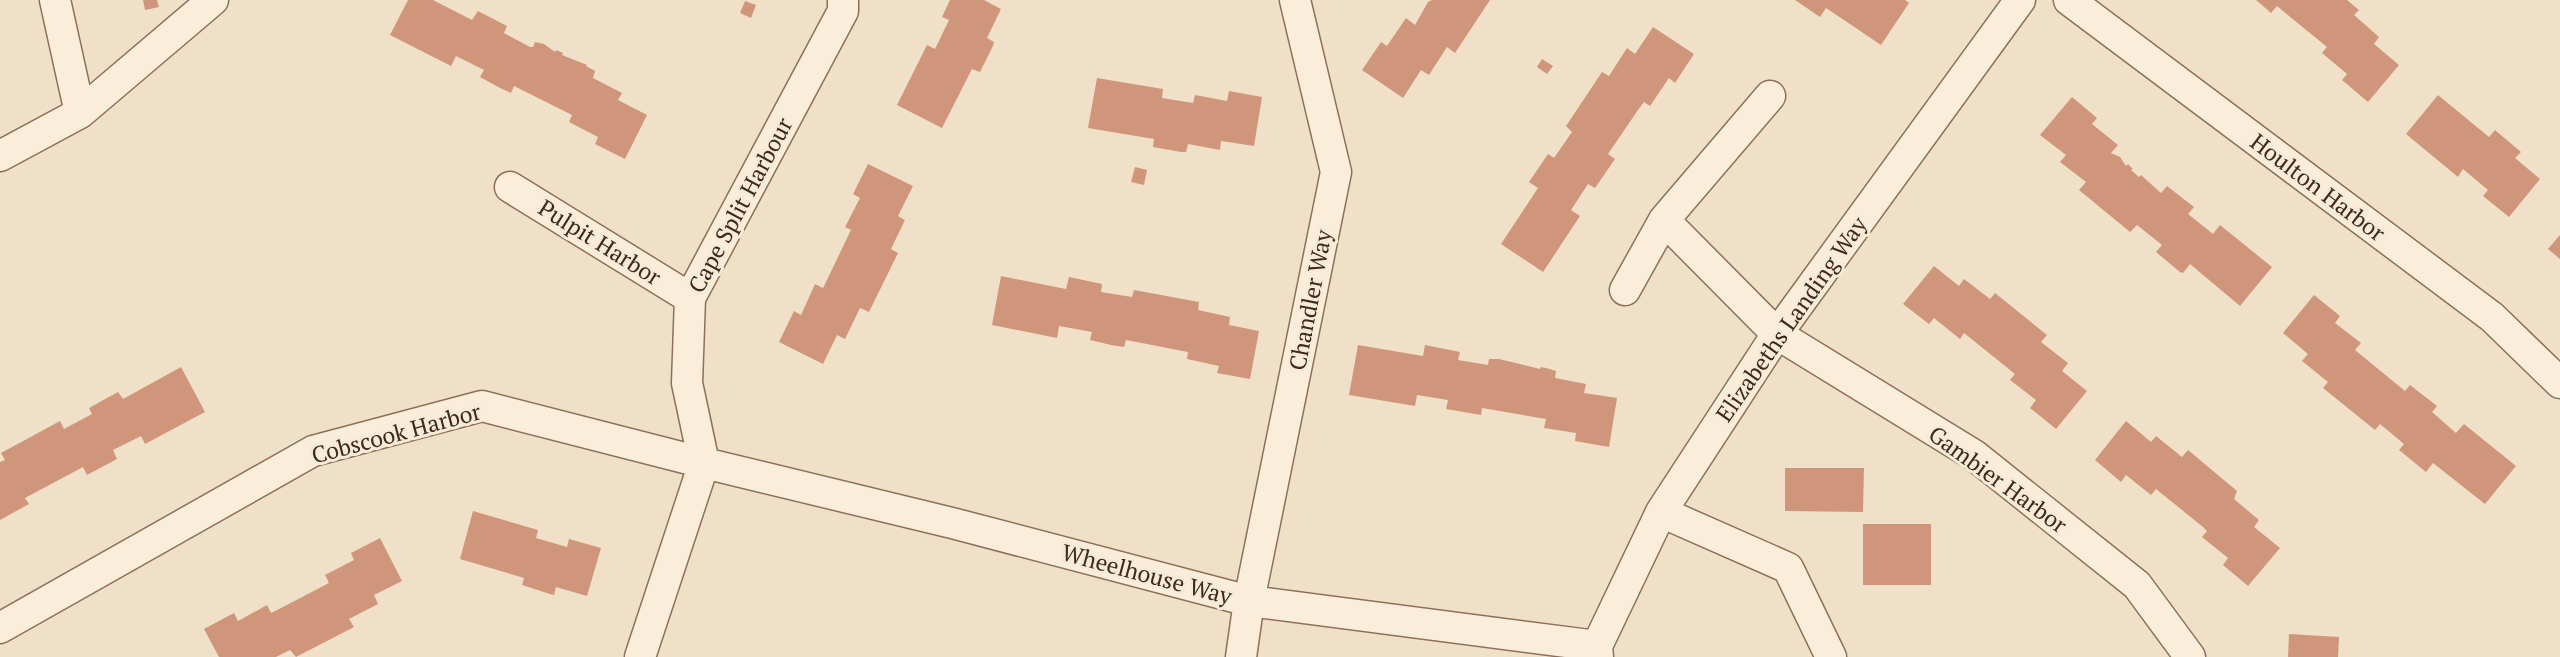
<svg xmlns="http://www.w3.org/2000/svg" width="2560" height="657" viewBox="0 0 2560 657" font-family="'PT Serif',serif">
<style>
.building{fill:#d0967b}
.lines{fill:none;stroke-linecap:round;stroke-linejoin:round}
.minor-casing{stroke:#8d705b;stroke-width:33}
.minor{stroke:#faeedb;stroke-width:30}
.labels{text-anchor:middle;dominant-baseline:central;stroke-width:6;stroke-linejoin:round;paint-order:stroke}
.street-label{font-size:23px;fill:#3d2a1f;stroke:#f7ead7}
</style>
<rect width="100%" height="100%" fill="#f0e0c7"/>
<path class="building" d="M143 0H157L159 7 145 10Z
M408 0H433L472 20 478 11 507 26 504 33 530 47H533L535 42 544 44 555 52 556 50 563 53 562 55 587 65 586 66 595 71 593 78 622 93 618 100 647 115 625 159 595 144 598 137 569 122 572 115 514 86 511 93 500 88 480 77 484 70 456 56 451 66 390 35Z
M950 0H984L1001 9 987 38 994 42 993 46 980 72 972 69 942 128 897 105 927 45 935 49 949 20 942 17Z
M1432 0H1490L1455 53 1447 47 1429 75 1421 70 1403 98 1362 70 1381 42 1387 46 1406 18 1415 25 1428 2Z
M1795 0H1905L1909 3 1881 45 1826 8 1820 17Z
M2256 0H2347L2359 10 2354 15 2379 37 2374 44 2399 65 2368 102 2342 80 2347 74 2322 53 2327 47 2277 6 2271 13Z
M745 1 756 5 751 18 740 13Z
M1653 27 1694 54 1675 83 1669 78 1650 106 1644 102 1638 110 1608 154 1615 159 1595 188 1588 184 1571 210 1580 216 1543 272 1501 244 1538 188 1529 182 1548 154 1554 158 1572 132 1566 126 1602 72 1609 76 1627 48 1635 54Z
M1542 59 1553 66 1547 74 1537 67Z
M1097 78 1163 89 1162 98 1193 103 1195 95 1227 101 1229 91 1262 97 1254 146 1221 141 1220 150 1188 144 1186 152H1181L1153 147 1154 139 1088 128Z
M2438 95 2489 137 2495 130 2521 152 2515 158 2540 179 2509 217 2483 196 2488 190 2463 169 2458 177 2406 134Z
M2072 97 2097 118 2092 124 2118 145 2111 153 2120 157 2126 166 2128 164 2133 169 2131 170 2139 177 2141 175 2161 193 2167 186 2194 207 2188 214 2213 234 2220 225 2272 267 2240 306 2190 264 2183 273 2180 272 2156 252 2162 245 2137 225 2130 232 2079 190 2086 182 2060 162 2066 155 2040 135Z
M868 164 913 186 898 216 905 220 891 249 898 253 869 312 860 308 845 339 837 335 823 364 779 342 794 311 801 315 815 284 823 288 825 284 851 230 845 227 860 198 853 194Z
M1135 167 1147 170 1144 185 1131 182Z
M2560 235V259L2548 249Z
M1934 266 1959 286 1964 279 1990 299 1995 293 2047 335 2041 342 2068 363 2062 371 2087 391 2056 429 2030 408 2036 400 2010 380 2015 374 1964 333 1960 339 1934 318 1929 324 1903 304Z
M1001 276 1066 289 1069 277 1102 284 1101 292 1132 297 1134 290 1199 302 1198 310 1230 317 1229 325 1259 331 1250 379 1217 373 1219 366 1187 359 1188 352 1126 340 1124 347 1111 345 1090 340 1092 332 1059 326 1057 338 992 325Z
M2314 295 2340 316 2335 323 2361 343 2355 350 2405 391 2410 385 2437 406 2432 412 2456 433 2464 424 2516 466 2485 504 2433 463 2426 472 2399 450 2404 444 2380 424 2375 430 2323 388 2328 382 2302 361 2308 354 2283 333Z
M1358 345 1423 356 1425 345 1460 352 1458 360 1488 365 1489 359H1499L1540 369 1541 367 1546 368 1556 371 1555 378 1586 384 1584 393 1617 398 1609 447 1575 441 1576 433 1544 428 1546 419 1482 408 1481 415 1446 409 1448 400 1417 395 1415 406 1349 395Z
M181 367 205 412 145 444 141 436 113 450 117 459 87 475 83 467 25 498 29 504 0 520V462L5 460 1 453 60 421 64 429 92 414 89 408 118 392 123 399Z
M2126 421 2151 442 2156 436 2182 457 2188 450 2237 491 2234 499 2259 520 2254 527 2280 548 2248 586 2223 565 2228 558 2202 537 2207 531 2203 527 2156 489 2151 495 2126 475 2121 482 2095 460Z
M1785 468H1864L1863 512 1785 511Z
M473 511 538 530 536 538 567 547 569 539 601 548 587 596 556 587 554 595 550 594 522 585 524 578 460 559Z
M1863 524H1931V585H1863Z
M380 538 402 581 374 595 378 604 349 619 354 627 296 657 290 650 276 657H219L204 629 234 613 238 621 267 605 271 613 281 608 329 583 325 575 354 560 351 553Z
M2289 634 2339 637 2338 657H2288Z"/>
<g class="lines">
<defs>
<path id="minor" d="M55 0 80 113
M2069 0 2492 317 2560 383
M0 156 80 113 213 0
M510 187 690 298
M1664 220 1777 334 1974 455 2137 585 2190 657
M1625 290 1664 220 1770 96
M704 463 687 383 690 298 843 11V0
M1661 512 1788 568 1831 657
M0 628 313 451 482 406 704 463 952 523 1249 601 1597 646
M640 657 704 463
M1241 657 1249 601 1336 172 1295 0
M1598 657 1597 646 1661 512 1777 334 2020 0"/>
</defs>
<use href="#minor" class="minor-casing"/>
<use href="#minor" class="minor"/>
</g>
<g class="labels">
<g class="street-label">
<text transform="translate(2318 187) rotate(37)">Houlton Harbor</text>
<text transform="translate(740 205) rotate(-62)">Cape Split Harbour</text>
<text transform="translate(600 242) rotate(32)">Pulpit Harbor</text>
<text transform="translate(1310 300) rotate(-79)">Chandler Way</text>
<text transform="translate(1791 319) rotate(-55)">Elizabeths Landing Way</text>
<text transform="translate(396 433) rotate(-15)">Cobscook Harbor</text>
<text transform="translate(1998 479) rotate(36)">Gambier Harbor</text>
<text transform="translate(1147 574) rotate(15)">Wheelhouse Way</text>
</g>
</g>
</svg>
